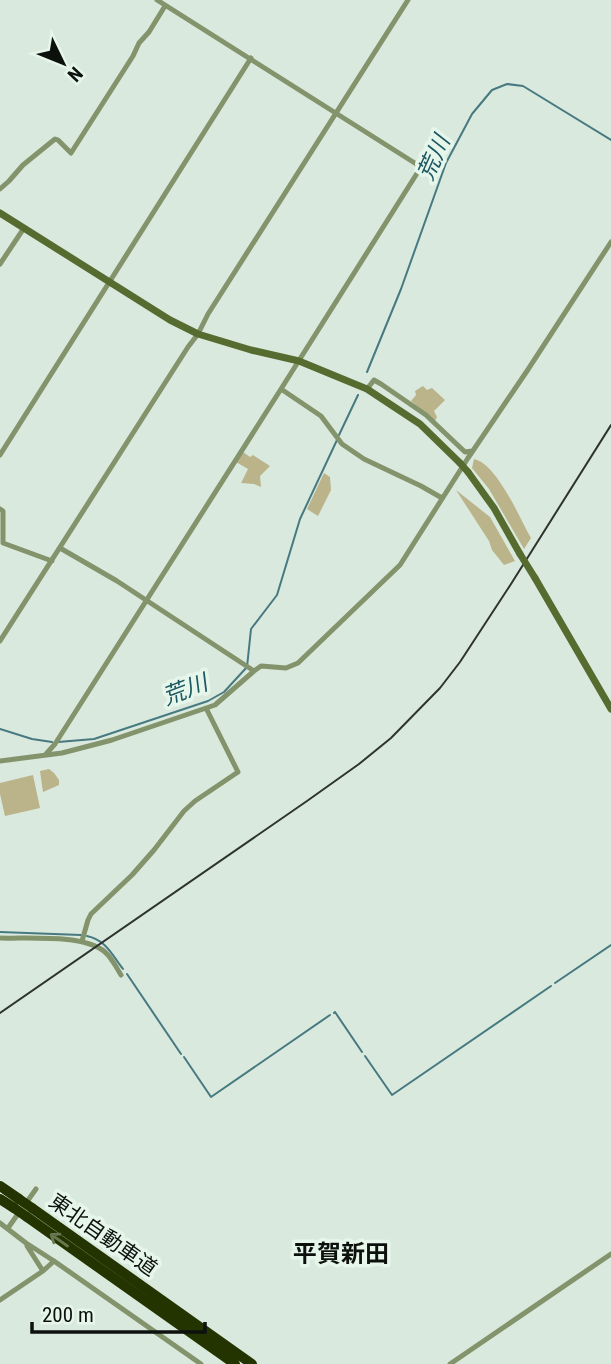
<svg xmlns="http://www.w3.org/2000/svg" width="611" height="1364" viewBox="0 0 611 1364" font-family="'Roboto Condensed','Noto Sans JP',sans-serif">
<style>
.green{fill:#bbb38a}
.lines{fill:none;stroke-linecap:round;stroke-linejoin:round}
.stream{stroke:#467980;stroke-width:2}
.street{stroke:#83936b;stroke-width:5}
.secondary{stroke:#556b2f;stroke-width:7}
.highway{stroke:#233400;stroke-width:10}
.rail{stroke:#2d332f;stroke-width:2}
.secondary-bridge{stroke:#556b2f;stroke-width:7}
.highway-bridge{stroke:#233400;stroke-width:10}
.oneway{stroke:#687852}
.labels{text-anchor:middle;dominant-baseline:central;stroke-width:7;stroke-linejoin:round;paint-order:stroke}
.street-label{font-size:21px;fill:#0c110e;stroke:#e7f6eb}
.water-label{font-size:23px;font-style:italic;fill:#1c5861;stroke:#e7f6eb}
.quarter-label{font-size:24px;font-weight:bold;fill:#0c110e;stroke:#e7f6eb}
</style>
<rect width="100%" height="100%" fill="#dae9dd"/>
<path class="green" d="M423 386 427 390 432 388 445 400 434 411 437 417 435 421 411 401 416 395 415 391Z
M243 452 250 457 253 455 270 466 260 476 261 487 254 484 241 483 248 469 236 462Z
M474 459C497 464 519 517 531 538L524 549 489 489 472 468Z
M324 473 330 477 331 490 318 516 307 509Z
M456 490 490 517 515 561 504 565 492 550 489 541Z
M49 769 54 773 59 780V785L43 792 40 771Z
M33 775 40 808 5 816 0 794V783Z"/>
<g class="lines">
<path class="stream" d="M367 372 401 289 446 163 472 114 492 90 507 84 523 86 611 140
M339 435 358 395
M0 729 32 739 52 742
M58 742 94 739 208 701 224 692 247 667 251 629 277 595 300 519 337 440
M0 932 81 935
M87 936C106 940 112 955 123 969
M127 974 181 1054
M555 983 611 945
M334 1013 335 1012 362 1052
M365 1056 392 1095 551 986
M184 1057 211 1097 330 1015"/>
<path class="street" d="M157 0 421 167 281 389 321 416 342 444 364 459 421 486 442 498
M0 189 9 181 23 165 55 139 58 140 71 153 133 56 139 43 149 32 165 6
M0 264 24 228
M367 389 374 380 381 384 426 415 465 452 472 451
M0 455 251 58
M0 509 3 511V543L52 561
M60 548 117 581 254 671
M0 641 188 347 198 334 208 314 408 0
M46 754 55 744 281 389
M0 761 62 753 112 740 215 705 254 671 261 666 286 668 298 663 400 565 468 458 527 371 611 242
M0 938C28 939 84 934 105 952 112 958 116 967 121 975
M82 941 88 920 91 914 132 875 154 850 184 811 195 801 238 772 206 708
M26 1203 36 1189
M0 1223 26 1243 54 1261 201 1364
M8 1228 20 1211
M27 1246 43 1271
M0 1300 43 1271 54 1261
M450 1364 611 1254"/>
<path class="secondary" d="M0 213 170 320 198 334 251 350 299 361 367 389 420 424 460 463
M468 472 494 508 520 554
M535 578 611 709"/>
<path class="highway" d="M0 1186 19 1199
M0 1199 14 1208
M32 1208 252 1364
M27 1217 235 1364"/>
<path class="rail" d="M0 1013 307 801 359 764 391 738 440 688 460 662 511 584 611 425"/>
<path class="secondary-bridge" d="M460 463 468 472
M520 554 535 578"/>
<path class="highway-bridge" d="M19 1199 32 1208
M14 1208 27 1217"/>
</g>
<defs><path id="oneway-shaft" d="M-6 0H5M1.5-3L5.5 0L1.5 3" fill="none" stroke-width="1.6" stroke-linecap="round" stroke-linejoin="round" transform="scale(1.75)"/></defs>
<use class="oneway" href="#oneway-shaft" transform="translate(59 1240) rotate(-145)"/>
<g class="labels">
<g class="street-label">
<text transform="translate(103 1235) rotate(35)">東北自動車道</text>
</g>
<g class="water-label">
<text transform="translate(434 158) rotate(-66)">荒川</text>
<text transform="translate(185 690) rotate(-21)">荒川</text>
</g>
<g class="quarter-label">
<text x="341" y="1254">平賀新田</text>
</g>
</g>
<g transform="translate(63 63) rotate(133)" stroke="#e7f6eb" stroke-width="5" paint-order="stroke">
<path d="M0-5L12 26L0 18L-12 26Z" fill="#0c110e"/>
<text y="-10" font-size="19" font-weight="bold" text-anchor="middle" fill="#0c110e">N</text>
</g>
<path d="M32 1322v10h173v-10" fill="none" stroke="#0c110e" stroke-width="3.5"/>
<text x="42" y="1322" font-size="21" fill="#0c110e" stroke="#e7f6eb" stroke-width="5" paint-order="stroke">200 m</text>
</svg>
